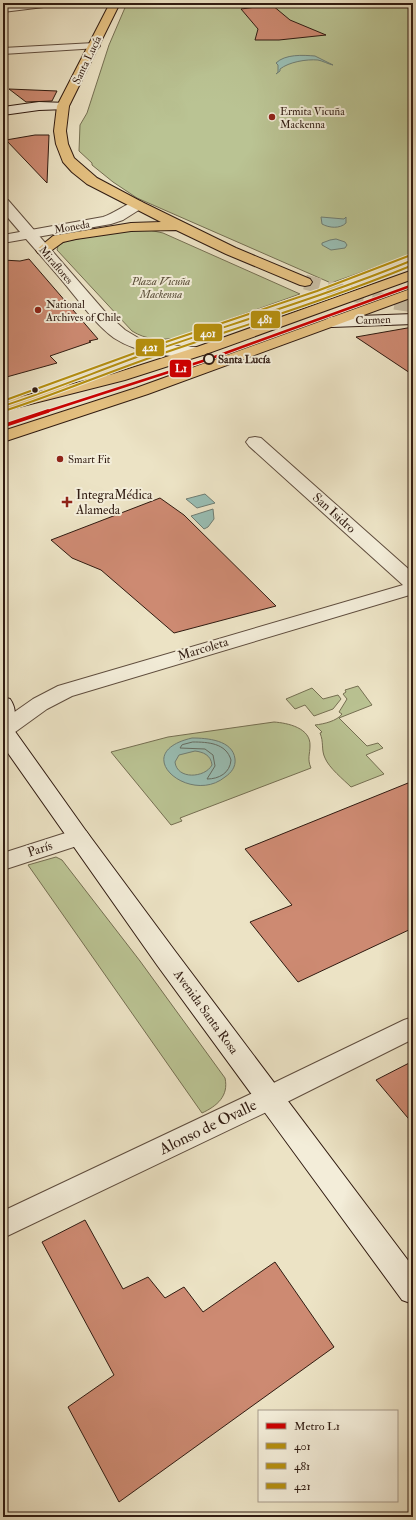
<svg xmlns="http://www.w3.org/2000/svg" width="416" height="1520" viewBox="0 0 416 1520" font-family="'IM FELL Double Pica',serif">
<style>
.green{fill:#bac393;stroke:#756f52}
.water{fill:#99beb4;stroke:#6f7d73;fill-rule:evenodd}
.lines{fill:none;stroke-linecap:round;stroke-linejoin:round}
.shore{stroke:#646c62;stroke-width:1}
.building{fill:#cd8a72;stroke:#301b11}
.primary-tunnel{stroke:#c6bba1;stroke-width:15;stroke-dasharray:15 8;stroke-linecap:butt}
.minor-casing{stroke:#5f4d3e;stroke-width:2}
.tertiary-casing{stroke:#5f4d3e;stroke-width:2}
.secondary-casing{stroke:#301b11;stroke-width:2}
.primary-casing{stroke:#301b11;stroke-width:2}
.minor{fill:#f3edd9;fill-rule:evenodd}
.tertiary{fill:#f3edd9;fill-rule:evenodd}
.secondary{fill:#f3edd9;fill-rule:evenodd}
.primary{fill:#e6c282;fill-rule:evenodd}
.bus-1-casing{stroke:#f3edd9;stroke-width:4}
.bus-2-casing{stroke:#f3edd9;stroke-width:4}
.bus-3-casing{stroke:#f3edd9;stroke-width:4}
.bus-1{stroke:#b58f0e;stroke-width:2}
.bus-2{stroke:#b58f0e;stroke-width:2}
.bus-3{stroke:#b58f0e;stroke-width:2}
.metro-1-far1-casing{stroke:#f3edd9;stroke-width:4.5}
.metro-1-casing{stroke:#f3edd9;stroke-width:6}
.metro-1-far1{stroke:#c00;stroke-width:2.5}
.metro-1{stroke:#c00;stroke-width:3.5}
.poi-dot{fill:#8f2418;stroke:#f3edd9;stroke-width:1.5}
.stop-dot{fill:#f3edd9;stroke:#301b11;stroke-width:2}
.bus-dot{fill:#301b11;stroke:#f3edd9;stroke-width:1.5}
.labels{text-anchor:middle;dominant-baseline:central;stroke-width:4;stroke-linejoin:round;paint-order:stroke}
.far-street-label{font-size:11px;fill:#301b11;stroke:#f3edd9}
.far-poi-label{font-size:11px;fill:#301b11;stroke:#f3edd9;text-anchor:start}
.far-park-label{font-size:11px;font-style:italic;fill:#594d38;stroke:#f3edd9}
.far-stop-label{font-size:11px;font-weight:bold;fill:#301b11;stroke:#f3edd9;text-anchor:start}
.poi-label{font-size:13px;fill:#301b11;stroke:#f3edd9;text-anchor:start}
.street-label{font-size:13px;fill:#301b11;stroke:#f3edd9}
.near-street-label{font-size:16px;fill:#301b11;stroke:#f3edd9}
.line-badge{stroke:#f3edd9;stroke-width:1.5}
.badge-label{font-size:11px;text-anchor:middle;font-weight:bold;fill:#fff}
</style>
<rect width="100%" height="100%" fill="#ece3c5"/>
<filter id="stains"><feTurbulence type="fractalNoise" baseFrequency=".005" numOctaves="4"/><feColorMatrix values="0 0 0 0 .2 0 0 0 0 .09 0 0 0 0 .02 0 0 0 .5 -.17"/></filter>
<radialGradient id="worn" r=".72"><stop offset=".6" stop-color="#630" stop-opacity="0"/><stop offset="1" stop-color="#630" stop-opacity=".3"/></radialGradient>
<path class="green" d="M127 3H408L413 6V254L331 283 137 198 113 182 92 165V163L79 151 80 125 87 113 109 45Z
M129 230H149L163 233 300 294 177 338C161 340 146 340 132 331L57 250 58 246 66 241Z
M358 686 372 705 339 718 367 746 378 743 383 748 366 755 384 774 351 787C344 780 329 768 325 758 321 750 324 742 320 733L322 732 315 725C324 724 337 721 342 714L339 712 347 699 343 694 346 692 345 690Z
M312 688 323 699 338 695 341 699 333 709 314 716 305 705 295 709 286 699Z
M274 722C288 723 311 728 310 746 310 754 307 759 311 768L180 818 182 821 171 825 111 752 168 737Z
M56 857 62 860 140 961 225 1078C229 1096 217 1106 202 1113L28 865Z"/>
<path class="water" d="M315 56 333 65C328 64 323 61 318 60 306 59 289 62 280 69V71L276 74 278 72V65L276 63C285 54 303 55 315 56Z
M321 217 344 219 346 217V223C340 229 329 228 322 224Z
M336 239 345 242 347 245 345 248 331 250 322 245V243L330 240Z
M205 494 215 503 197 508 186 499Z
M213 509 214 519 208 527 204 529 191 516Z
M192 738C207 738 233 740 235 759 236 767 231 773 225 777 190 806 127 753 192 738ZM195 751C203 752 211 755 212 765 205 778 177 780 175 762L179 755Z"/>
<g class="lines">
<path class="shore" d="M193 742C208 742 226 743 231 760 230 773 219 779 207 779L215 766 213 755 205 749 180 748 182 745Z"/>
</g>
<path class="building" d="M272 5 290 20 326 35 279 40H255L258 29 241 9Z
M9 89 57 91 52 101 26 102Z
M35 135H49L47 183 6 140Z
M29 259 98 339 89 341 91 342 50 356 57 363 3 378V260L20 261Z
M413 327V375L356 337Z
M160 498 184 515 276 606 174 633 101 570 72 558 51 540Z
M413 781V928L298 982 250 922 292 905 245 849Z
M413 1061V1124L376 1080Z
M85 1220 123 1289 148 1277 165 1298 184 1287 203 1312 275 1262 334 1347 119 1502 68 1407 114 1375 42 1242Z"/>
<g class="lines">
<path class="primary-tunnel" d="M305 282 368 298 413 305"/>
<defs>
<path id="minor" d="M26 3H57L52 6 3 12V6Z
M94 43 98 44 100 46 98 48 3 54V48Z
M137 201 142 202 144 205 142 208 123 220 111 224 3 243V235L103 217C115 213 125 204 137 201Z
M255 437 261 438 413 573V594L72 696 47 709 11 735 3 737V720L33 699 58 686 403 585 249 446 246 442 249 438Z
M78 829 86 831 90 837 86 843 3 870V853Z
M413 1017V1039L279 1106 3 1238V1211L259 1090 404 1020Z"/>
<path id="tertiary" d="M3 199 8 200 106 313 125 330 140 339 154 344 206 348 208 351 206 354C179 361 137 353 114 338 95 324 80 302 65 284 44 259 23 236 3 212Z"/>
<path id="secondary" d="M39 102 67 103 69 106 67 109 39 110 3 115V107Z
M413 314V324L332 327 327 325 324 322 327 319 332 317Z
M3 697 10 699C17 709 15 718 14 730L86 831 175 951 413 1267V1304L402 1300 157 965 3 746Z"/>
<path id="primary" d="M110 3H120L69 106 66 131 68 144 74 158 97 178 142 202 236 248 310 279 312 282 310 285 305 286 300 285 226 254 176 230 131 231 76 239 63 242 48 253 43 254 38 253 36 250 53 236 58 235 131 223 161 222 87 184 72 172 63 162 56 144 54 131 57 106Z
M413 270V279L206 354 125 380 3 411V401L113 374 194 348Z
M413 288V297L148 394 3 442V431L136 388Z"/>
</defs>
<use href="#minor" class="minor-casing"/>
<use href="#tertiary" class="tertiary-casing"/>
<use href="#secondary" class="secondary-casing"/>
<use href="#primary" class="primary-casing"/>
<use href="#minor" class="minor"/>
<use href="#tertiary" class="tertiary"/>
<use href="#secondary" class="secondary"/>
<use href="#primary" class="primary"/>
<defs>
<path id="bus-1" d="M3 406C56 389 107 367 159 349 244 320 330 294 413 260"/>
<path id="bus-2" d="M4 411C57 394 108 372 161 354 245 325 330 299 413 265"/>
<path id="bus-3" d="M3 401 157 345 317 291 411 255"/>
</defs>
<use href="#bus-1" class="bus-1-casing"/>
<use href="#bus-2" class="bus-2-casing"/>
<use href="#bus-3" class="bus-3-casing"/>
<use href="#bus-1" class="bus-1"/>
<use href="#bus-2" class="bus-2"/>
<use href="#bus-3" class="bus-3"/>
<defs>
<path id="metro-1-far1" d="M45 412 209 359 413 285"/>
<path id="metro-1" d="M3 426 48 411"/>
</defs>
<use href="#metro-1-far1" class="metro-1-far1-casing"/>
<use href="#metro-1" class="metro-1-casing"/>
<use href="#metro-1-far1" class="metro-1-far1"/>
<use href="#metro-1" class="metro-1"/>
</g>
<g class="poi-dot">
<circle cx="272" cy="117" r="4"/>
<circle cx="38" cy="310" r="4"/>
<circle cx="60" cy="459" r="4"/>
<path d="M65 496h4v4h4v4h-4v4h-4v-4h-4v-4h4z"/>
</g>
<circle class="stop-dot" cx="209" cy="359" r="5"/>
<circle class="bus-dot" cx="35" cy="390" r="3.5"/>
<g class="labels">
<g class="far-street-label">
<text transform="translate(87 60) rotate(-64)">Santa Lucía</text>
<text transform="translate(72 227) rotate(-10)">Moneda</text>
<text transform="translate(56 265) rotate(49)">Miraflores</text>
<text transform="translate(373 320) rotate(-2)">Carmen</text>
</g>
<g class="far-poi-label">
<text x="280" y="111">Ermita Vicuña<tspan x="280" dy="13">Mackenna</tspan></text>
<text x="46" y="304">National<tspan x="46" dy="13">Archives of Chile</tspan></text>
<text x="68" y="459">Smart Fit</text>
</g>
<g class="far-park-label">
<text x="161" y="281">Plaza Vicuña<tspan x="161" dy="13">Mackenna</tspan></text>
</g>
<g class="far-stop-label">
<text x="218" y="359">Santa Lucía</text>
</g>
<g class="poi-label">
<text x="76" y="495">IntegraMédica<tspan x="76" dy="15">Alameda</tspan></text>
</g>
<g class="street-label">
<text transform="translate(334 513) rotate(42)">San Isidro</text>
<text transform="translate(203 649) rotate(-17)">Marcoleta</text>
<text transform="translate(40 849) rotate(-18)">París</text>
<text transform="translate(206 1012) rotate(54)">Avenida Santa Rosa</text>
</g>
<g class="near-street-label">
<text transform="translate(208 1127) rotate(-26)">Alonso de Ovalle</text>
</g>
</g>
<g class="line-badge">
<rect x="250" y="310" width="31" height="19" rx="4" fill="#b58f0e"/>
<rect x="193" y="323" width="30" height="19" rx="4" fill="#b58f0e"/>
<rect x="135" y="338" width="30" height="19" rx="4" fill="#b58f0e"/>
<rect x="169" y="359" width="23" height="19" rx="4" fill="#c00"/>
</g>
<g class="badge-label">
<text x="265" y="323">481</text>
<text x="208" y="337">401</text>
<text x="150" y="351">421</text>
<text x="181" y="372">L1</text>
</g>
<rect width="416" height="1520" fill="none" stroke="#ece3c5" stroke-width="16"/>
<rect x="4" y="4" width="408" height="1512" fill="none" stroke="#301b11" stroke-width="2"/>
<rect x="8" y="8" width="400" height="1504" fill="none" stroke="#301b11"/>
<rect x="258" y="1410" width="140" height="92" fill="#f3edd9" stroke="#a59989"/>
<rect x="266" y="1423" width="20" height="6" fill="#cc0000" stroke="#a59989"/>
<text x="294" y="1430" font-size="12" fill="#301b11">Metro L1</text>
<rect x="266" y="1443" width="20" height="6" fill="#b58f0e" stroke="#a59989"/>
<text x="294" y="1450" font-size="12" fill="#301b11">401</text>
<rect x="266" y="1463" width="20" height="6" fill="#b58f0e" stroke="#a59989"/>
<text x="294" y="1470" font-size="12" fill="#301b11">481</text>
<rect x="266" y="1483" width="20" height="6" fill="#b58f0e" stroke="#a59989"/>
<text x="294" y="1490" font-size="12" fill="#301b11">421</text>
<rect width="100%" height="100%" filter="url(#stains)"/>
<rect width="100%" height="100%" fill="url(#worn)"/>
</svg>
